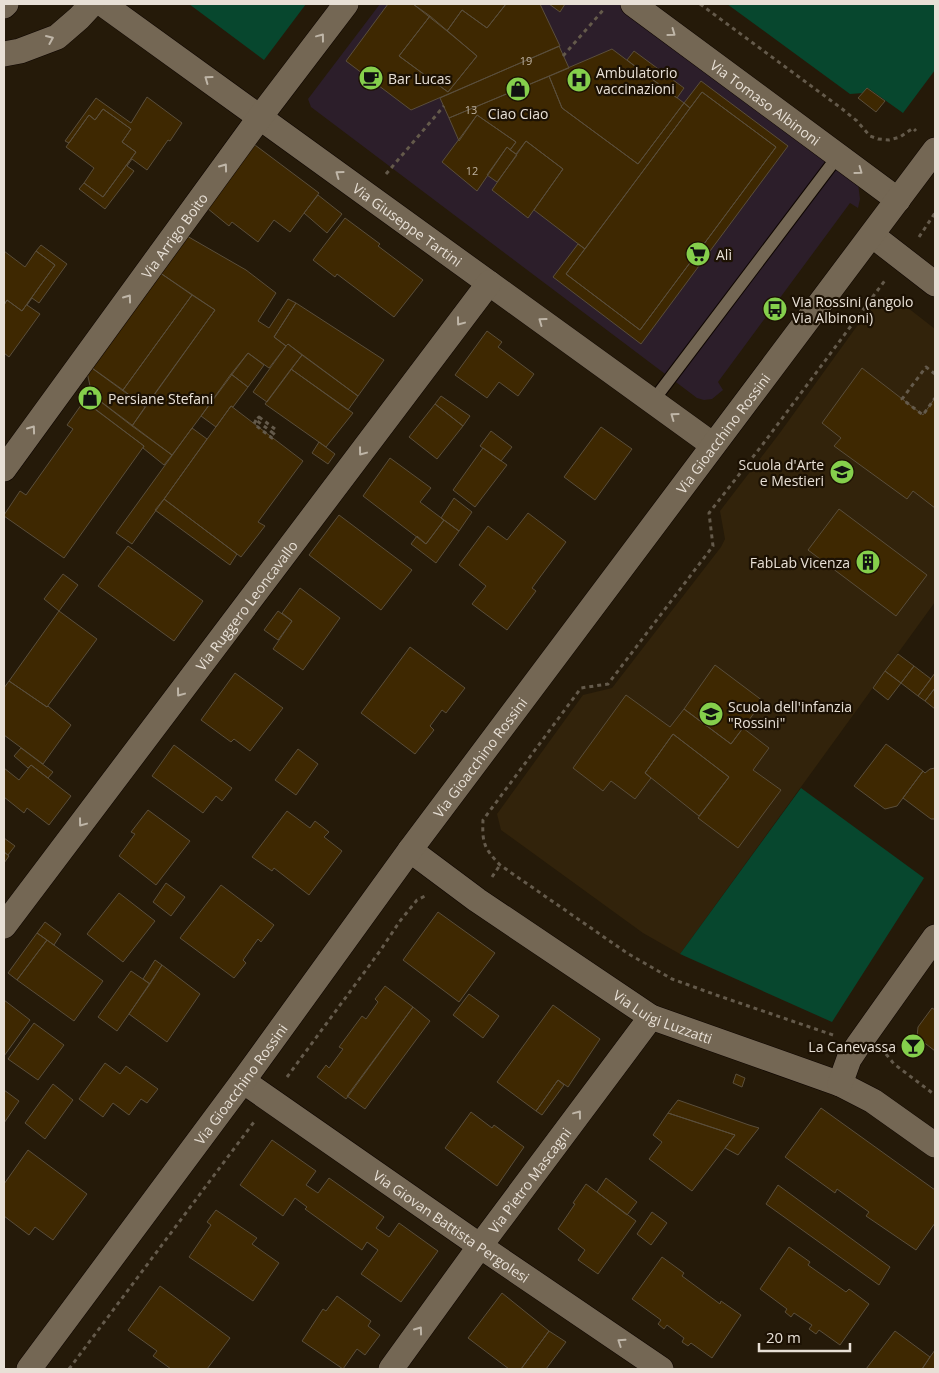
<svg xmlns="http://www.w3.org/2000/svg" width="939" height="1373" viewBox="0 0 939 1373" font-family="'Open Sans',sans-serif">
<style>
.built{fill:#32230b}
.industrial{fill:#2c1e2a}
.green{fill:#07472e}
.building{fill:#3e2801;stroke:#5a4e3b}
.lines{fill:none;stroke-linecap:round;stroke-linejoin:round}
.lane-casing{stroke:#0e0500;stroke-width:14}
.street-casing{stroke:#0e0500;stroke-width:26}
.path{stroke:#645a4b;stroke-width:3;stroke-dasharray:4 4;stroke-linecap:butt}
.lane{stroke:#746754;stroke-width:12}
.street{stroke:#746754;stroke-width:25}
.oneway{stroke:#bfb6a8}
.labels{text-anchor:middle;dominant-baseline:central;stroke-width:4.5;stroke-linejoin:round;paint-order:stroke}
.number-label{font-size:11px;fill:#beb2a1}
.poi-label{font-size:14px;fill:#e8e0d6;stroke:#1c1103;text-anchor:start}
.street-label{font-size:14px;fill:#e8e0d6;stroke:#1c1103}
</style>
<rect width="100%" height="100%" fill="#251a09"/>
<path class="built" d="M878 297H894L935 329V602L680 954 643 933 501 830 497 814 583 695 612 688 721 547 725 539 720 511 779 434Z"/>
<path class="industrial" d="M380 4H623L858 183 860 199 858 208 850 203 718 382 723 390 712 399 704 400 697 398 311 107 308 99Z"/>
<path class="green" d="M189 4H306L264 60Z
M727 4H935V70L903 113 868 88 863 93 850 94Z
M801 788 924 878 832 1022 680 954Z"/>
<path class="building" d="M388 4H413L430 16 399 56 448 92 477 56 447 31 462 10 487 28 506 4H540L560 46 411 110 346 61Z
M413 4H506L487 28 462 10 447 31Z
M549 4H565L560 12Z
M430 16 477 56 448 92 399 56Z
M559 46 569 68 449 118 440 98Z
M612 49 684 103 638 164 562 108 549 76Z
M634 51 684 88 677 98 627 60Z
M549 76 562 108 638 164 684 103 690 108 585 249 534 210 563 169 526 141 516 154 510 150 516 142 477 115 459 141 449 118Z
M701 81 788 146 641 344 553 277 578 244 585 249 566 274 640 330 776 147 702 92 690 108 684 103Z
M867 88 885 101 876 112 858 98Z
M702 92 776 147 640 330 566 274Z
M147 97 182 123 170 141 168 140 147 170 132 159 127 166 134 171 105 209 79 189 84 183 103 197 136 152 122 142 131 129 103 109 95 120 89 115 69 143 65 141 96 98 131 123Z
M103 109 131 129 122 142 136 152 103 197 84 183 94 168 66 147 89 115 95 120Z
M477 115 516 142 510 150 507 147 477 191 442 162Z
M526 141 563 169 528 218 492 190Z
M255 145 319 193 290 232 274 220 258 242 232 222 229 226 207 208Z
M507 147 517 155 497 182 487 175Z
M318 195 342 214 327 233 304 213Z
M345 218 380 244 378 246 423 280 394 317 337 274 335 277 313 260Z
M180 232 246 270 276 293 258 321 269 328 288 299 296 303 274 337 286 346 269 368 248 353 172 455 132 426 215 310 153 268Z
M41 245 67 264 39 303 32 298 27 305 40 314 9 357 4 353V305L7 300 22 311 55 265 36 251Z
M4 251 25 267 36 251 55 265 22 311 7 300 4 305Z
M153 268 192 295 123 390 85 363Z
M192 295 215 310 145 407 123 390Z
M296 303 384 360 358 396 288 344 286 346 274 337Z
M487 331 502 342 498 347 534 374 518 396 499 382 487 398 455 375Z
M288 344 302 355 267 402 253 392 286 346Z
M248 353 264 365 248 387 231 374Z
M302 355 358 396 348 410 291 369Z
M85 363 145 407 132 426 92 395Z
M862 368 923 415 935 398V508L913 491 907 499 834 446 841 438 822 423Z
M291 369 353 413 326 447 265 404Z
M231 374 248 387 233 407 231 406 216 427 201 416Z
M92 395 172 455 164 465 143 448 144 446 86 402Z
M441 396 470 416 463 426 435 404Z
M84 401 144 446 64 558 4 516V515L20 491 26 495 73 429 67 425Z
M435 404 463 426 437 459 409 437Z
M231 406 303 461 258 522 265 526 241 557 164 499Z
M601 427 632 449 595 500 564 477Z
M192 428 207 439 132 544 116 533Z
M491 431 512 447 501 461 480 446Z
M319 442 335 454 328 464 312 453Z
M483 448 507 465 475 507 453 490Z
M390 458 431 488 420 502 444 520 426 544 363 496Z
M454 498 472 512 459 531 441 518Z
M164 499 237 554 230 565 155 510Z
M839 509 927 575 896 616 808 550Z
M528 513 566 542 532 588 536 591 507 630 472 604 486 586 459 565 488 526 507 540Z
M339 515 412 570 381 610 309 555Z
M444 520 459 531 436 563 411 544 417 536 426 544Z
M128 546 203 601 174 641 98 586Z
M63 574 78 585 59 611 44 599Z
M300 588 340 618 303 670 273 649 292 621 282 613Z
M59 611 97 639 47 707 9 681Z
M278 611 292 621 278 640 264 630Z
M410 647 465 688 446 713 442 710 430 726 434 730 415 754 361 713Z
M898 654 914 666 901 683 885 671Z
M715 665 763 701 731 744 684 709Z
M914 666 931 679 918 696 901 683Z
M885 671 901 683 888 700 873 688Z
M235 673 283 708 250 751 234 739 231 742 201 720Z
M935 673V688L925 701 918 696Z
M9 681 47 707 48 706 71 725 43 764 4 735V688Z
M935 688V709L925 701Z
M626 695 670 727 684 709 731 744 743 728 769 748 753 770 781 790 738 848 698 818 729 777 673 734 645 773 651 778 635 799 611 781 603 791 573 768Z
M673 734 729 777 699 816 645 773Z
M886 744 923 771 897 806 885 809 854 786Z
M174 745 232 788 222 801 216 796 203 813 152 776Z
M21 748 53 772 48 778 31 765 28 768 14 756Z
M298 749 318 764 296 795 275 780Z
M31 765 71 796 49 825 27 808 24 813 4 797V768L19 780Z
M935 768V819H931L903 798 923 771 925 773 930 769Z
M148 810 190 841 156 885 119 856 135 834 131 832Z
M287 811 310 828 315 821 329 832 324 837 342 851 309 895 274 868 272 871 252 857Z
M4 838 15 846 8 855 4 852Z
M4 852 9 856 4 863Z
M166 883 185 897 171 916 153 902Z
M221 885 274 925 261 942 258 939 243 960 246 963 234 978 180 938Z
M119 893 155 921 123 962 87 934Z
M438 912 495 953 459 1002 403 960Z
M45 922 61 934 54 945 37 933Z
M37 933 47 940 17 980 8 973Z
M47 940 103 981 74 1021 17 980Z
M155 960 162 965 150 984 143 979Z
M162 965 200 994 167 1042 129 1014Z
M131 971 150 984 117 1031 98 1017Z
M385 986 413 1007 346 1099 317 1077 326 1065 329 1068 343 1049 339 1047 362 1016 366 1019 378 1002 375 999Z
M469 994 499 1016 483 1038 453 1015Z
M4 1000 30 1020 4 1056Z
M553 1005 600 1039 568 1087 558 1080 536 1111 497 1082Z
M413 1007 430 1021 365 1109 347 1096Z
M932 1008 935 1010V1051L917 1037 918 1027Z
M34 1023 64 1045 38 1080 8 1059Z
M105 1063 120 1074 126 1066 158 1089 147 1103 141 1099 129 1115 113 1103 103 1117 79 1099Z
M736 1074 745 1078 742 1087 733 1083Z
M558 1080 564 1085 542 1115 536 1111Z
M53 1084 73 1100 45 1139 25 1123Z
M4 1090 19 1101 4 1123Z
M678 1100 749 1125 759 1128 738 1155 725 1148 735 1135 668 1113Z
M821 1108 935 1190V1223L916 1250 866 1216 869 1212 837 1189 835 1193 785 1157Z
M471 1112 492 1128 494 1125 524 1147 497 1186 445 1148Z
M668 1113 735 1135 692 1191 649 1159 662 1142 653 1135Z
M272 1140 316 1171 306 1185 318 1193 329 1178 384 1217 376 1228 389 1237 399 1223 438 1251 401 1302 361 1274 378 1250 367 1242 362 1250 305 1209 307 1207 295 1198 283 1216 240 1185Z
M28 1150 87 1194 53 1240 35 1227 29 1235 4 1216V1184Z
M606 1178 637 1202 627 1215 597 1192Z
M586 1184 636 1221 598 1274 578 1260 585 1250 558 1229 575 1204 573 1203Z
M778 1185 890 1267 879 1285 766 1204Z
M216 1210 257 1238 252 1244 279 1263 253 1301 189 1257 211 1225 207 1222Z
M652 1212 667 1223 651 1245 637 1234Z
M789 1247 810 1262 808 1265 846 1292 849 1289 869 1304 840 1345 819 1330 816 1334 809 1329 812 1325 794 1313 791 1317 785 1312 787 1309 760 1289Z
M662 1257 684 1273 682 1276 720 1304 721 1301 741 1315 712 1358 691 1343 688 1346 682 1342 684 1338 667 1325 664 1329 658 1324 661 1320 632 1299Z
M160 1286 230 1338 207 1369H171L153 1356 157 1351 128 1330Z
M502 1293 549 1331 521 1369H509L468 1338Z
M337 1296 371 1321 368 1326 380 1335 365 1355 357 1349 343 1369 302 1341 323 1309 326 1311Z
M549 1331 566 1342 546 1369H521Z
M895 1331 930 1357 922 1369H866Z
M935 1350V1369H922L930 1357Z"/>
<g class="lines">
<defs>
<path id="lane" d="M653 401 838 156"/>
<g id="street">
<path id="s1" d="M103 4 713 445"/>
<path id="s2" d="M633 4 898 200"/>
<path d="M4 6 6 4"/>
<path d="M4 54 20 51 57 37 79 18 92 4"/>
<path d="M872 235 935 284"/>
<path id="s3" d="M4 469 260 117 346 4"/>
<path id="s4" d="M410 850 477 900 651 1017 840 1084 873 1101 935 1145"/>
<path id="s5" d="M4 926 489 283"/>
<path id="s6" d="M243 1081 480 1246 661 1369"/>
<path d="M840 1084 849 1059 859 1044 935 937"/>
<path id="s7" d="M29 1369 243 1081 410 850 935 150"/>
<path id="s8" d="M391 1369 480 1246 651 1017"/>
</g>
</defs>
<use href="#lane" class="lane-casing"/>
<use href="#street" class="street-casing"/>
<path class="path" d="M700 4 841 108 857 121 870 136 878 139 889 140 900 137 913 128 916 131
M563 56 605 8
M386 174 444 106
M919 237 935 213
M935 374 926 367 902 399 923 415 935 398
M259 417 275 429 273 433 256 420Z
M256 420 254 424 272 438 275 435 273 433
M492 877 500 865
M833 1035 719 996 672 979 627 953 500 865C484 848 482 843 483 820L581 688 608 684 713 546 709 513 763 444 886 279
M886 1054 894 1064 935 1095
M287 1077 380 951 400 921 417 900 425 896
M69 1369 254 1122"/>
<use href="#lane" class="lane"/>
<use href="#street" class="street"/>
</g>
<defs><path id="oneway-chevron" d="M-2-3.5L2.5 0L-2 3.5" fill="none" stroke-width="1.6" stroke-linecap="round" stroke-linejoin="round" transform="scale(1.25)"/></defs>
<g class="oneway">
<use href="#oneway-chevron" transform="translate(672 33) rotate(36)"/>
<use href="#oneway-chevron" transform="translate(321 37) rotate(-53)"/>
<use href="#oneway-chevron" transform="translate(50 39) rotate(-23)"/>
<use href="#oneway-chevron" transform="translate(208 79) rotate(-144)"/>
<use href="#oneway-chevron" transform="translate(224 167) rotate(-54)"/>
<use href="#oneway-chevron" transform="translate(859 171) rotate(36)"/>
<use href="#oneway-chevron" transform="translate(339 174) rotate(-144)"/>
<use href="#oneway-chevron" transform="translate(128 298) rotate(-54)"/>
<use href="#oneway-chevron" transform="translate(542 321) rotate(-144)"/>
<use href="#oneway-chevron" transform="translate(460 322) rotate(127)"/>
<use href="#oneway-chevron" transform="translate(674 416) rotate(-144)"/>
<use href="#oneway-chevron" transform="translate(32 429) rotate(-54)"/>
<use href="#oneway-chevron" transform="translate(362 452) rotate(127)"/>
<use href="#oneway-chevron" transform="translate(180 693) rotate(127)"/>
<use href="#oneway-chevron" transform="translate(82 823) rotate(127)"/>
<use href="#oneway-chevron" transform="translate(578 1114) rotate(-53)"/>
<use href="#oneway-chevron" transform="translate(419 1330) rotate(-54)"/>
<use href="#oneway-chevron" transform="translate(621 1342) rotate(-146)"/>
</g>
<defs>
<symbol id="cafe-disc" viewBox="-11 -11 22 22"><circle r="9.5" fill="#85cf4c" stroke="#1c1103"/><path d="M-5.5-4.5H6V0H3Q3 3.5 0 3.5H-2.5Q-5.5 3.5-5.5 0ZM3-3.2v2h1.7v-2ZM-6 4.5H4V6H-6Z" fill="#111"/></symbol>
<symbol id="hospital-disc" viewBox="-11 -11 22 22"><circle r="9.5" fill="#85cf4c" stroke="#1c1103"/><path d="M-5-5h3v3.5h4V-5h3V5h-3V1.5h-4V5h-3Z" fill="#111"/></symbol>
<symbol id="shop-disc" viewBox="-11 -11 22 22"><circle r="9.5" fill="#85cf4c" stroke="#1c1103"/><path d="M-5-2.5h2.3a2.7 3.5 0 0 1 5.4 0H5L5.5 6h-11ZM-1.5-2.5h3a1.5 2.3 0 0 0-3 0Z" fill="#111"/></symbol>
<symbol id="supermarket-disc" viewBox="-11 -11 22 22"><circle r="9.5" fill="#85cf4c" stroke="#1c1103"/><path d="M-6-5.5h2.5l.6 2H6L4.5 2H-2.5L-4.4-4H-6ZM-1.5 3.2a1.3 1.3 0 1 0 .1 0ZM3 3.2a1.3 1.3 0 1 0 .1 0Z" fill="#111"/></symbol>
<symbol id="bus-disc" viewBox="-11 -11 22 22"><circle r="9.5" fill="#85cf4c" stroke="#1c1103"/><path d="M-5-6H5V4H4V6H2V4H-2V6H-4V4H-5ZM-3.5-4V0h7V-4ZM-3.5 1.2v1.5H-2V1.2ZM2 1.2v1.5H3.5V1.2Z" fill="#111"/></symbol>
<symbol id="school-disc" viewBox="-11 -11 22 22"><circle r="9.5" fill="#85cf4c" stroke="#1c1103"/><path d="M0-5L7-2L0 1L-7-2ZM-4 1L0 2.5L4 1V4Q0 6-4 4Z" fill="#111"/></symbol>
<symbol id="building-disc" viewBox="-11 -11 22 22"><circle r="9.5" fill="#85cf4c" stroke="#1c1103"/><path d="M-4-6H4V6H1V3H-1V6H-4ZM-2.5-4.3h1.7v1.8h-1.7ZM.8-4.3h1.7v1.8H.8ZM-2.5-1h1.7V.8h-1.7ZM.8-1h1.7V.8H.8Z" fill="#111"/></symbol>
<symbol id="bar-disc" viewBox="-11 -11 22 22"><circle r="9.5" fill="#85cf4c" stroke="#1c1103"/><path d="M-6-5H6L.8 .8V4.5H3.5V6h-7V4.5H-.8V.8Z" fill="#111"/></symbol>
</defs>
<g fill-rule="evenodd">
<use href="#cafe-disc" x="357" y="64" width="28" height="28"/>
<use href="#hospital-disc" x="565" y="66" width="28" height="28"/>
<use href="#shop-disc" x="504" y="75" width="28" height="28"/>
<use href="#supermarket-disc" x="684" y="240" width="28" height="28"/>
<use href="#bus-disc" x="761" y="295" width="28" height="28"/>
<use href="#shop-disc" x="76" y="384" width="28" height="28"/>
<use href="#school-disc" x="828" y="458" width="28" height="28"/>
<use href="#building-disc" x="854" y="548" width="28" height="28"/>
<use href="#school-disc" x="697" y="700" width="28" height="28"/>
<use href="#bar-disc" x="899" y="1032" width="28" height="28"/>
</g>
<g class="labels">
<g class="number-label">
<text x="526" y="60">19</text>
<text x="471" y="109">13</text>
<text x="472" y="170">12</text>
</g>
<g class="poi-label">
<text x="596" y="72">Ambulatorio<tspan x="596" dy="16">vaccinazioni</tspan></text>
<text x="388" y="78">Bar Lucas</text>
<text x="518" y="113" text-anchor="middle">Ciao Ciao</text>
<text x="716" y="254">Alì</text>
<text x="792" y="301">Via Rossini (angolo<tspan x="792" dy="16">Via Albinoni)</tspan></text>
<text x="108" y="398">Persiane Stefani</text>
<text x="824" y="464" text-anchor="end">Scuola d'Arte<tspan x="824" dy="16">e Mestieri</tspan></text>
<text x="850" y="562" text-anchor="end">FabLab Vicenza</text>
<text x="728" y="706">Scuola dell'infanzia<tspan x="728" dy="16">"Rossini"</tspan></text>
<text x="896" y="1046" text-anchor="end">La Canevassa</text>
</g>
<g class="street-label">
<text stroke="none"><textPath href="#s2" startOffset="165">Via Tomaso Albinoni</textPath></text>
<text stroke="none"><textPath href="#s1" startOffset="376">Via Giuseppe Tartini</textPath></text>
<text stroke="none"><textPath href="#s3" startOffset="289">Via Arrigo Boito</textPath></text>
<text stroke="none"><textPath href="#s7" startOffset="1165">Via Gioacchino Rossini</textPath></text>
<text stroke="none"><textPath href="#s5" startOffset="402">Via Ruggero Leoncavallo</textPath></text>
<text stroke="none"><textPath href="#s7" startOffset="760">Via Gioacchino Rossini</textPath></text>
<text stroke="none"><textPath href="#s4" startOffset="304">Via Luigi Luzzatti</textPath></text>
<text stroke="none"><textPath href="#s7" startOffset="355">Via Gioacchino Rossini</textPath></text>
<text stroke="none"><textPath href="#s8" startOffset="234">Via Pietro Mascagni</textPath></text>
<text stroke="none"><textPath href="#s6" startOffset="254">Via Giovan Battista Pergolesi</textPath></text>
</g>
</g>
<rect width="939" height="1373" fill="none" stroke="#e8e0d6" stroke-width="10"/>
<path d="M759 1343v8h91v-8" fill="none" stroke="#e8e0d6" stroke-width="2.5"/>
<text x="766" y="1343" font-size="15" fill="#e8e0d6" stroke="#1c1103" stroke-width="4" paint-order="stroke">20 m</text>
</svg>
